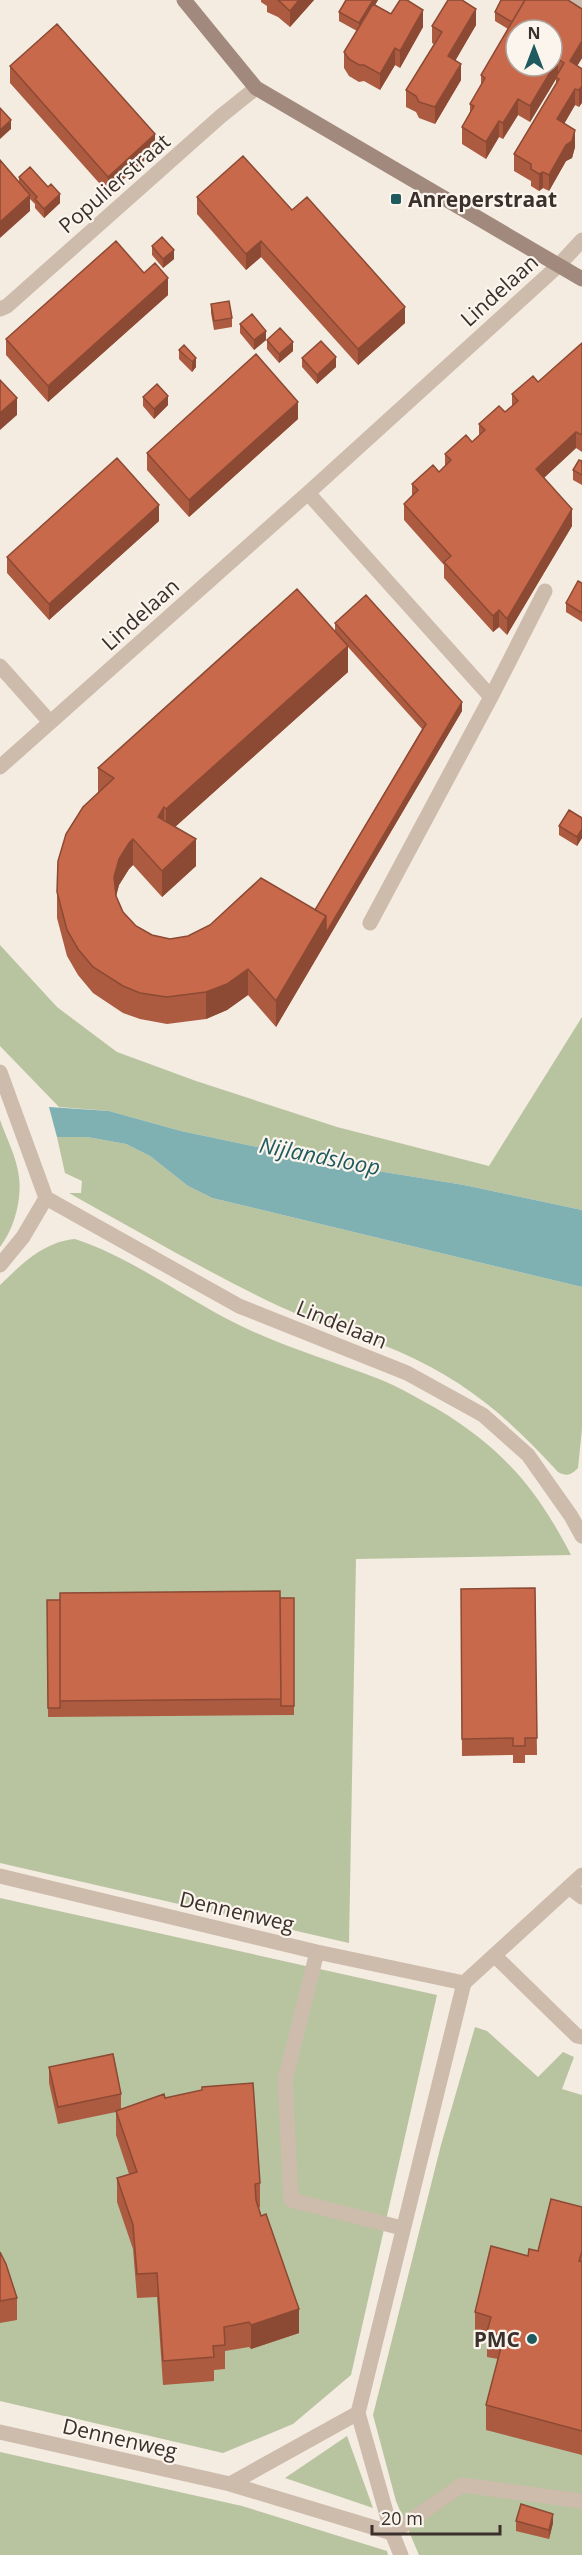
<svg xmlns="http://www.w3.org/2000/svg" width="582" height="2555" viewBox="0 0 582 2555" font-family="'Open Sans',sans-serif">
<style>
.green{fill:#b8c4a0}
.water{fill:#7fb0b2}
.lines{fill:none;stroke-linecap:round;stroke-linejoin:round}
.lane{stroke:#cdbbac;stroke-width:15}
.street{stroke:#cdbbac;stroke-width:15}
.secondary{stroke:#a18a7d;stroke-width:15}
.wall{fill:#ac5a40;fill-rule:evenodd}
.shaded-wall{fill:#8c4a34}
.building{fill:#c8694b;stroke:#8c4a34;stroke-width:1.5;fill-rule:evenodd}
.poi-dot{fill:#1f5a5e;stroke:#fbf5ee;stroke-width:2}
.labels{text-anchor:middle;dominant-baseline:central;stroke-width:4.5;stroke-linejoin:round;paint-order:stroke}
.street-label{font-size:21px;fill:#3b302b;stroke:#fbf5ee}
.poi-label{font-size:21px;font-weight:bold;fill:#3b302b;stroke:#fbf5ee;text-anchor:start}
.water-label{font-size:22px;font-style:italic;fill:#1f5a5e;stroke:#fbf5ee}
</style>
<rect width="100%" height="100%" fill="#f4ebe1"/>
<path class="green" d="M0 945 57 1007 117 1052 196 1081 337 1127 489 1166 582 1017V1210L464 1185 353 1167 181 1131 109 1111 59 1107 0 1046Z
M0 1120C6 1137 17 1158 19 1177 22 1200 14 1229 0 1247Z
M57 1137H87L126 1144 150 1156 188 1186 212 1198 582 1287V1429L578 1468C571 1475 567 1477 558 1472 510 1419 466 1381 400 1352 361 1335 320 1325 281 1307 209 1273 139 1232 69 1193H81L82 1181 65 1173Z
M75 1239C133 1258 184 1298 239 1325 284 1347 332 1361 379 1379 400 1387 419 1399 439 1410 503 1449 537 1489 571 1555L356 1559 349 1943 0 1863V1285C22 1264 43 1242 75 1239Z
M0 1898 437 1995 351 2375 293 2424 223 2453 0 2401Z
M475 2027 487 2031 538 2077 563 2052 574 2057 562 2089 582 2095V2555H419L396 2501 373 2415 441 2145Z
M347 2436 373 2508 285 2478Z
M0 2452 242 2506 387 2551 388 2555H0Z"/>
<path class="water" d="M49 1107 109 1111 181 1131 353 1167 464 1185 582 1210V1287L212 1198 188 1186 150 1156 126 1144 87 1137H57Z"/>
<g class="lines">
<path class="lane" d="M577 0 582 4
M0 1876 317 1952 464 1983
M569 1887 582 1897
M317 1952 285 2080 291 2200 402 2228
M495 1956 577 2036 582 2037
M392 2533 462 2485 582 2501"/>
<path class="street" d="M0 309 7 306 221 116 256 88
M308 493 491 697
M0 666 50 722
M0 767 308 493 559 265 582 240
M370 923 491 697 545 591
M0 1072 46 1198 239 1306 407 1373 483 1415 528 1455 571 1516 582 1536
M0 1265 23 1237 46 1198
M0 2432 230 2484 392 2533 401 2555
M230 2484 358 2413
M392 2533 358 2413 464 1983 582 1875"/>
<path class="secondary" d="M184 0 256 88 582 279"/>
</g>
<path class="wall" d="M261 0H314L290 27 278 17 267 12V6L261 2Z
M346 0H378L375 5 391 14 423 27 400 68 395 65 380 90 364 81 359 82 349 76 344 68V52L357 31 339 21V12Z
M495 12 582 58 577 66 581 103 579 107 575 105 564 124 575 147 572 158 566 161 549 191 543 188 539 191 531 186V181L514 171V154L556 85V79L530 122 518 115 503 139 499 137 486 159 462 144V127L470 112V104L481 85V75L508 29 495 21Z
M476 25 455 61 461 80 435 124 419 118 416 112 406 107V90L434 44 432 43V26Z
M10 66 155 151 108 193 10 83Z
M19 177 60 203 44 218 35 208V204L30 199V211L19 182Z
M197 197 292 210 405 323 358 365 261 257 246 270 197 214Z
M152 246 174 259 163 268 152 255Z
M144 273 168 295 48 402 6 355V339Z
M211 304 232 318V327L214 330 211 313Z
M240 324 266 340 254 350 240 333Z
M267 340 293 351 279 363 267 349Z
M582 343V452L576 448 544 478 572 526 507 635 499 627 493 632 444 578V565L404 520V504L412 496V484L439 472 445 466V454L472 442 479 436V424L505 412 512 406V394L538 382Z
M179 350 196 367 192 372 179 359Z
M302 358 336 367 317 384 302 367Z
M143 397 168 405 154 419 143 406Z
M298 419 189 517 147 470V453Z
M582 461V485L573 480V470Z
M159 521 49 620 7 573V557Z
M582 583V622L566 612V603Z
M335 623 462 711 276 1027 248 995 227 1010 206 1019 167 1024 140 1019 123 1013 93 993 78 975 67 956 57 918V892L98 793V768L335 631ZM348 647 422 729 315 910 210 925 188 936 170 939 152 935 136 926 123 912 116 896 119 885 129 869 133 865 162 897 196 866 175 827 348 672Z
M582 818V838L577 846 559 835V826Z
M535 1588 537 1755H525V1763H513V1755L462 1756 461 1589Z
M294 1598V1715L48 1717 47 1600Z
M49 2067 121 2094V2109L165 2098 260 2183V2207L259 2208 299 2333 251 2349 249 2347 225 2351V2369L214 2370V2381L163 2385 157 2297 137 2298 133 2249 117 2202V2178L129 2174 116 2135V2112L58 2124 49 2083Z
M582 2207V2455L486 2430V2405L498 2359 487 2357V2340L475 2337V2312L528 2256 538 2251Z
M0 2252 17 2298V2320L0 2323Z
M516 2521 553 2523 549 2539 516 2531Z"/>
<path class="shaded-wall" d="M299 0H314L290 27V11Z
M373 0H378L359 32V23Z
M476 9V25L448 73V56Z
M423 10V27L400 68V51Z
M582 41V58L570 78V61Z
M395 48V65L380 90V74Z
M558 59V76L556 77V79L530 122V106Z
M461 64V80L435 124V107Z
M582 86V103L579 107V90Z
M575 89V105L557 136V119Z
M518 99V115L503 139V123Z
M11 120V129L0 139V130Z
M499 121V137L486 159V142Z
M575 130V147L572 158 566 161 549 191V175Z
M155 134V151L108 193V177Z
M543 172V188L539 191V174Z
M60 194V203L44 218V209Z
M30 195V211L0 238V222Z
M261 241V257L246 270V254Z
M174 250V259L163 268V259Z
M168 278V295L48 402V386Z
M405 307V323L358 365V349Z
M266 331V340L254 350V340Z
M293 342V351L279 363V354Z
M336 357V367L317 384V375Z
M196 358V367L192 372V362Z
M168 396V405L154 419V409Z
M17 398V415L0 430V413Z
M298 402V419L189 517V500Z
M576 432V448L536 485V469Z
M159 505V521L49 620V604Z
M572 509V526L507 635V619Z
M499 610V627L493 632V616Z
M348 646V672L166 835V809Z
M462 702V711L276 1027V1001L326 916Z
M164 807V834L158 817Z
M582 829V838L577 846V837Z
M133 839V865L129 869 119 885 114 904V877L119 859 129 843Z
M196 839V866L162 897V871Z
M248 969V995L227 1010 206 1019V992Z
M299 2309V2333L251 2349V2325Z
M553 2514V2523L549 2539V2530Z"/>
<path class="building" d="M278 0H299L290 11Z
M346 0H373L359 23 339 12Z
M400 0H407L423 10 400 51 395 48 380 74 364 65H359L349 59 344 52 373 4 391 14Z
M448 0H462L476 9 448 56 461 64 435 107 419 102 416 96 406 90 442 32 432 26Z
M501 0H525L512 22 495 12Z
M525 0H568L582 9V41L570 61 582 69V86L579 90 575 89 557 119 575 130 572 141 566 145 549 175 543 172 539 174 531 169V164L514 154 559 79 556 77 564 63 558 59 530 106 518 99 503 123 499 121 486 142 462 127 474 106 470 104 485 78 481 75ZM516 30H552V66H516Z
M57 24 155 134 108 177 10 66Z
M0 108 11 120 0 130Z
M243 156 292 210 307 197 405 307 358 349 261 241 246 254 197 197Z
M0 160 30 195 0 222Z
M30 167 48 187 51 184 60 194 44 209 35 199 37 197 19 177Z
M162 237 174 250 163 259 152 246Z
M116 241 144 273 155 263 168 278 48 386 6 339Z
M229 301 232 318 214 321 211 304Z
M252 314 266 331 254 340 240 324Z
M280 328 293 342 279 354 267 340Z
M321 341 336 357 317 375 302 358Z
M582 343V435L576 432 536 469 572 509 507 619 499 610 493 616 444 562 451 556 404 504 418 490 412 484 433 465 439 472 451 460 445 454 466 435 472 442 485 430 479 424 499 406 505 412 518 401 512 394 533 376 538 382Z
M184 345 196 358 192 362 179 350Z
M256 354 298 402 189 500 147 453Z
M0 380 17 398 0 413Z
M157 384 168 396 154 409 143 397Z
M117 458 159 505 49 604 7 557Z
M579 460 582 461V475L573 470Z
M578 581 582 583V613L566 603Z
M297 589 348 646 166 809 164 807 158 817 196 839 162 871 133 839 129 843 119 859 114 877 116 896 123 912 136 926 152 935 170 939 188 936 210 925 261 878 326 916 276 1001 248 969 227 984 206 992 167 997 140 993 123 986 93 967 78 949 67 930 57 892 58 861 66 834 83 807 114 778 98 768Z
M366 595 462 702 326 933V916L315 910 426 724 335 623Z
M569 810 582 818V829L577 837 559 826Z
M535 1588 537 1738H525V1746H513V1738L462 1739 461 1589Z
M280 1591 281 1699 60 1701V1593Z
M280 1598H294V1706H281Z
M47 1600H60V1708H48Z
M113 2054 121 2094 58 2107 49 2067Z
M253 2083 260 2183 255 2184 256 2200 261 2216 266 2214 299 2309 251 2325 249 2322 224 2327 225 2345 213 2346 214 2357 163 2361 157 2273 137 2274 133 2225 117 2178 137 2172 116 2111 164 2094 165 2098 202 2090V2087Z
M551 2199 582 2207V2251L579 2261 582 2262V2431L486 2405 504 2336 487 2332 491 2317 475 2312 491 2246 528 2256 529 2249 538 2251Z
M0 2252 6 2264 17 2298 0 2301Z
M521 2504 553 2514 549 2530 516 2521Z"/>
<g class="poi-dot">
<rect x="390" y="193" width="12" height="12" rx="3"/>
<circle cx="532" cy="2339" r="6"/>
</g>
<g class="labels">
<g class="street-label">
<text transform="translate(114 183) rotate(-41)">Populierstraat</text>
<text transform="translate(499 290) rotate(-42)">Lindelaan</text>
<text transform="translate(140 614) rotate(-42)">Lindelaan</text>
<text transform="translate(342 1324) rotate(22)">Lindelaan</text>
<text transform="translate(237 1911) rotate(13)">Dennenweg</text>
<text transform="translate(120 2438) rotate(13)">Dennenweg</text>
</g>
<g class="poi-label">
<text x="408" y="199">Anreperstraat</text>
<text x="520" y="2339" text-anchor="end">PMC</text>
</g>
<g class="water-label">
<text transform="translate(320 1155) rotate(11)">Nijlandsloop</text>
</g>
</g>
<g transform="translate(534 48)"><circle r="28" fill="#fbf5ee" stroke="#aea6a0" stroke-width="1.5"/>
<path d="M0-4.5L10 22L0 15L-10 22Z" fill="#1f5a5e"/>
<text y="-9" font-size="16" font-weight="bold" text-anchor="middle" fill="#3b302b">N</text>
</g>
<path d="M372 2525v9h128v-9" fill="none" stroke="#3b302b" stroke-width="3"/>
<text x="381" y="2525" font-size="18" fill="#3b302b" stroke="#fbf5ee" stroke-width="4.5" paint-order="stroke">20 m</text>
</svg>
